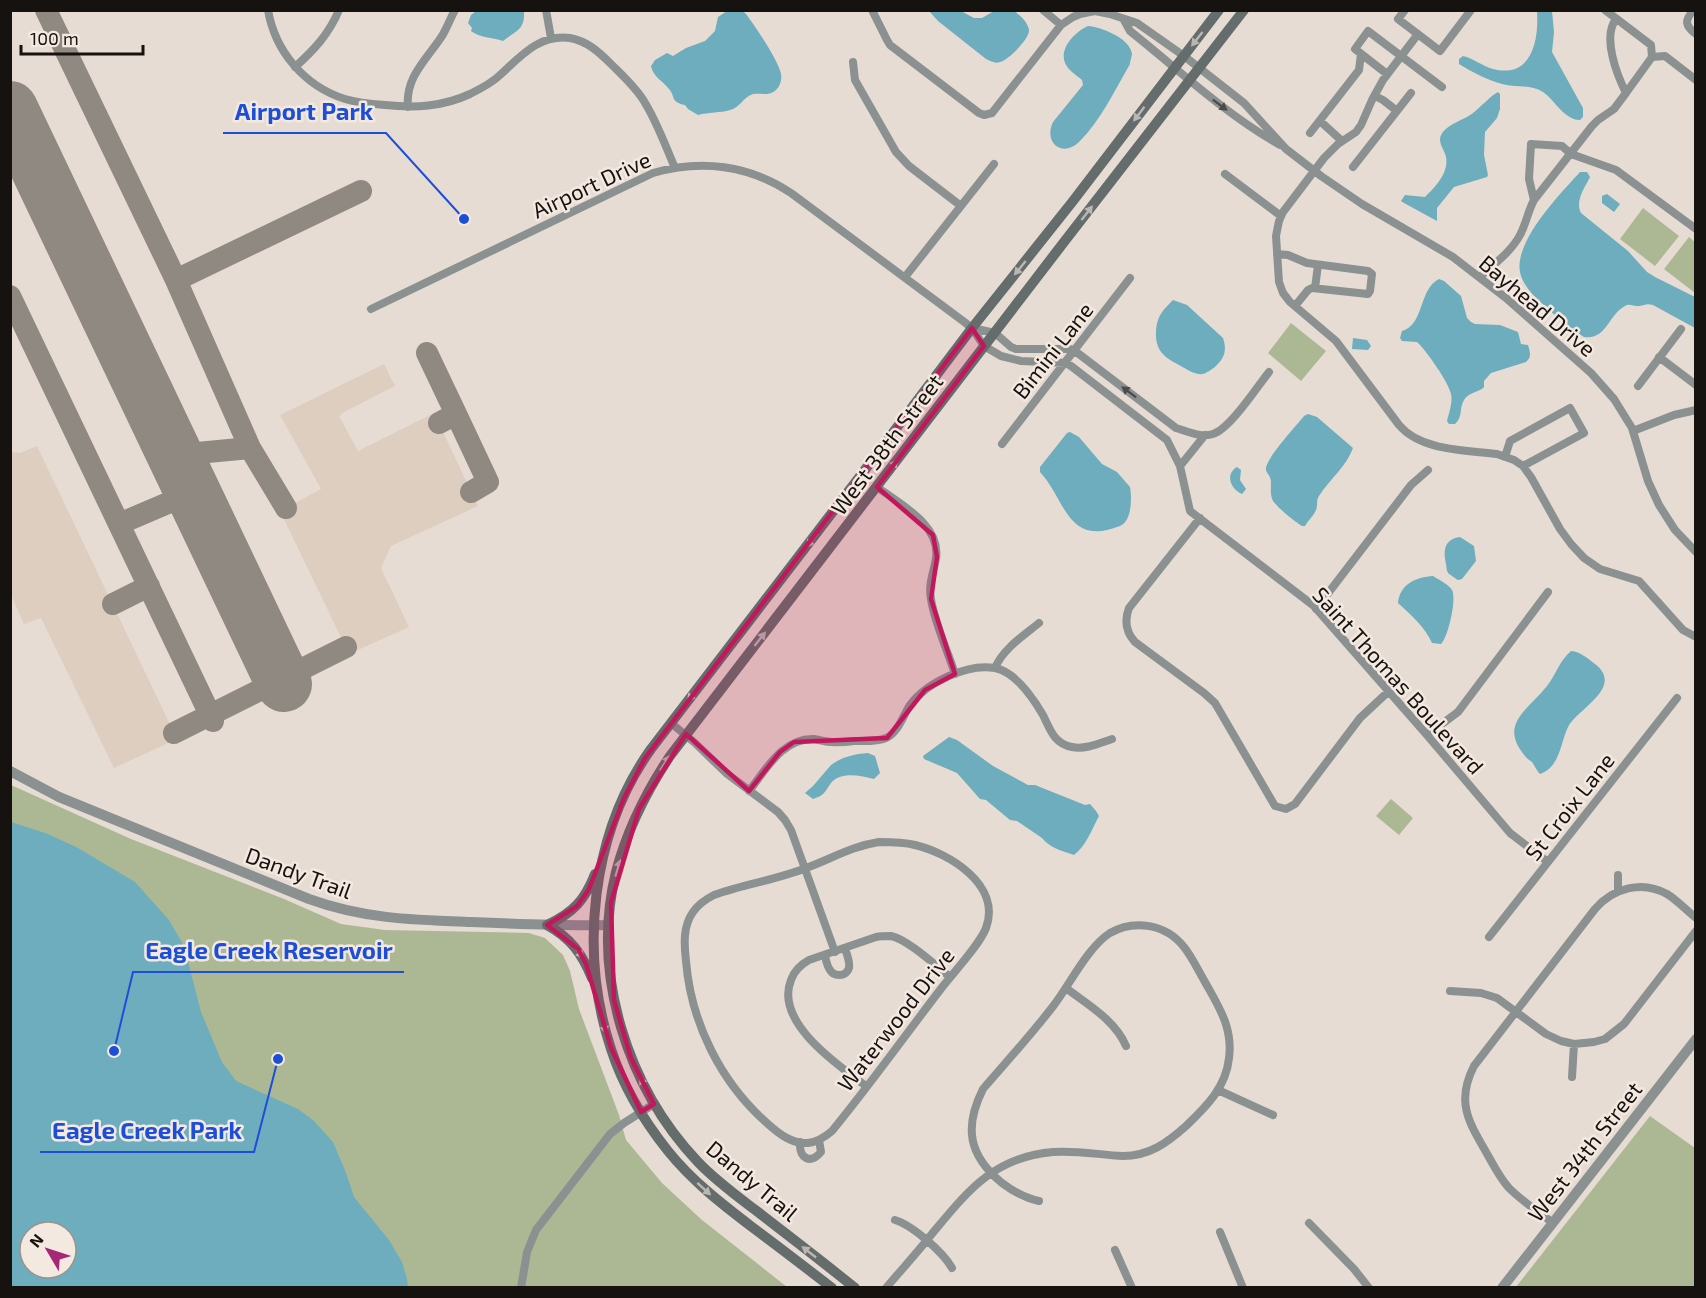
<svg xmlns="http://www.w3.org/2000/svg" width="1706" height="1298" viewBox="0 0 1706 1298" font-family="'Exo 2',sans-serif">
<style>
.built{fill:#decec0}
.green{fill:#acb894;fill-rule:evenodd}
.water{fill:#6dadbd;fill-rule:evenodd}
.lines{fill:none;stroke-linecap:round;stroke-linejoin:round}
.taxiway{stroke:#908982;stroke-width:22}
.runway{stroke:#908982;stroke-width:56}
.minor{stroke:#8b9191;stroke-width:8}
.tertiary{stroke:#8b9191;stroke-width:10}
.secondary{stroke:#646d6c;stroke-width:10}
.oneway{fill:#bab7b2}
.oneway2{fill:#4b4b4a}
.marked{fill:#c2185b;fill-opacity:0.2;stroke:#c2185b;stroke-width:4.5;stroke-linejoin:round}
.labels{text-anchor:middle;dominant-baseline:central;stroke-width:5;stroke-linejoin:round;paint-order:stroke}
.street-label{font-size:22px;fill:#16120f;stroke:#f4e9e0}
.leader{fill:none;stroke:#1d4ed8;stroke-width:2}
.callout-dot{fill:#1d4ed8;stroke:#f4e9e0;stroke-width:2}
.callout-label{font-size:24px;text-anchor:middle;font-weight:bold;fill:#1d4ed8;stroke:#f4e9e0;stroke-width:5;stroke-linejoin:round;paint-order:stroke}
</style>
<rect width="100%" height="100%" fill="#e6dcd3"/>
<path class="built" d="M384 364 395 386 346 411 339 416 358 451 434 413 478 506 391 546 381 568 409 627 349 654 280 511 321 489 280 415Z
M37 446 177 739 114 768 41 618 24 624 11 595V452L20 453Z"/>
<path class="green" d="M1643 208 1679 236 1655 266 1620 239Z
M1689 237 1695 242V293L1664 269Z
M1291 323 1326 351 1301 381 1268 353Z
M11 785 131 839 284 899 341 924 385 930 529 933 545 938 563 955 570 971 579 1009 619 1115 626 1140 662 1183 702 1220 787 1287 11 1288ZM30 1232H66V1268H30Z
M1391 799 1413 818 1399 835 1376 816Z
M1650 1116 1695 1148V1287H1516Z"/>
<path class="water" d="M476 11H524C525 30 517 30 503 41 492 37 480 38 471 31L472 28 468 23 471 15Z
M727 11H743L746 14C755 26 779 61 781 74 782 80 780 87 775 91 768 96 761 93 753 94 743 97 740 108 730 110 721 113 708 112 698 115L688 109 685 105C670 102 676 97 669 89 663 81 653 77 651 66L655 60 667 53 673 56 686 48 705 41 715 31 718 17Z
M929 11H961L974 18H982L994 11H1014C1020 15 1028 22 1029 30 1030 38 1009 60 1000 62 995 64 991 61 986 59L938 21Z
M1537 11H1552L1554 32 1552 52 1583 108V117L1580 120C1564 120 1555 100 1543 92 1530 84 1516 88 1502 84 1487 80 1472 72 1459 64V59L1463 56C1473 58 1482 66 1493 69 1532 79 1539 40 1537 11Z
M1088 26C1101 27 1130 38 1132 54 1132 55 1130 62 1130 64 1115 90 1101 120 1079 142 1063 158 1043 143 1053 122L1083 85 1082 80C1076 75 1068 70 1065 63 1059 48 1075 32 1088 26Z
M1498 92 1500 94V109L1497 118 1485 132 1484 155 1488 175 1487 177 1454 187 1437 208V221L1404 203 1401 201 1405 195 1425 197C1435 187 1449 173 1446 157 1445 151 1440 146 1440 139 1442 125 1463 121 1473 113 1482 106 1488 98 1498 92Z
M1580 172H1587L1590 177C1584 189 1575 201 1581 213L1628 251 1647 272 1655 277 1695 297V328L1653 305C1646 303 1645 305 1639 306 1634 307 1630 303 1625 306 1608 315 1607 340 1584 337 1571 329 1559 319 1548 309 1537 299 1523 287 1520 272 1514 241 1561 193 1580 172Z
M1607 194 1620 204 1614 212 1602 203V196Z
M1439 279 1444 281 1461 296 1467 318 1471 322 1475 324 1500 325 1518 332 1521 344 1528 345C1530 352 1532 357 1526 362L1491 373 1484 381V387L1482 389C1476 392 1467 394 1464 400 1459 408 1463 417 1455 424H1449L1447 421C1449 413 1453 402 1451 394 1449 383 1426 350 1417 342L1402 341 1400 338 1402 331C1425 324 1418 290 1439 279Z
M1173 300 1187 305 1223 338C1227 350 1225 358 1215 367 1212 369 1207 373 1203 374 1195 375 1188 370 1181 366 1165 358 1155 351 1156 332 1157 316 1162 311 1173 300Z
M1353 338 1367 340 1371 346 1368 350 1352 349Z
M1308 414 1317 417 1353 448C1346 467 1330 479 1319 496 1316 500 1318 505 1316 510 1314 515 1308 521 1305 526H1302C1294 521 1279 509 1273 501 1270 495 1271 489 1271 482 1271 476 1267 474 1266 470 1264 460 1297 425 1304 416Z
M1070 432 1079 437 1102 464 1117 472 1130 487C1132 498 1132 521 1120 526 1067 547 1066 500 1040 472V467L1067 433Z
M1237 467 1241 470 1240 480 1246 489 1242 494C1230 489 1225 474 1237 467Z
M1460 537 1474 546 1476 561 1462 579 1458 580C1457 580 1450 574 1449 574 1446 570 1447 569 1446 564 1443 551 1444 539 1460 537Z
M1433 576C1439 580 1448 584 1452 590 1457 599 1448 638 1441 644L1432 643C1425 627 1411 615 1398 603 1400 584 1416 577 1433 576Z
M1571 651C1581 652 1587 658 1595 664 1625 687 1577 709 1568 727 1560 744 1560 767 1540 774 1536 770 1535 766 1532 762 1530 760 1527 759 1525 756 1498 724 1528 710 1547 686 1556 675 1559 661 1571 651Z
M949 737 957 740 993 766 1028 785H1035L1085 805 1090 804 1096 811 1099 816C1092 829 1086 846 1074 855 1062 851 1050 848 1042 838L1017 821 1010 820 986 800 980 799 957 773 924 759 923 756Z
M868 753 875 756 880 773 874 779C861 776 841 771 831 783 824 793 825 795 813 799L805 793 813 786 831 765C842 757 854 754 868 753Z
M11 822 48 834 78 848 135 882 169 920 184 946 201 1012 222 1062 236 1081 298 1109 313 1120 333 1142 345 1170 354 1197 389 1240 402 1262 407 1279 408 1287H11ZM30 1232H66V1268H30Z"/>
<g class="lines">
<path class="taxiway" d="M46 10 176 280 250 448 286 508
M176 280 361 191
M10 296 213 721
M427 353 456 414 439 423
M456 414 488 482 471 492
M176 455 250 448
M175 500C183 489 182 480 181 467
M119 524 175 500 187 501 203 513
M113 604 149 586
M174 733 346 647"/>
<path class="runway" d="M10 109 284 684"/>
<path class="minor" d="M268 10C275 51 304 86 345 99 358 103 371 104 385 105 415 108 442 107 470 94 480 89 492 83 500 75 521 56 539 34 570 38 587 41 599 52 611 64 622 75 633 85 642 98 656 119 665 145 675 168
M546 10 551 38
M872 10 887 40 890 45 979 113 984 115 992 113 1061 25 1073 17 1080 14 1095 11 1110 14 1137 23 1184 56 1244 103 1286 149 1321 176 1362 204 1453 257 1506 298 1591 373 1614 399 1632 428 1648 481 1659 505 1675 530 1696 552
M1043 10 1061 25
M1405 10 1398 19 1440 51 1471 10
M1605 10 1651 45 1652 57 1626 93
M1694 10C1684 20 1685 26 1696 34
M1124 20 1130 31C1179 70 1225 114 1280 145
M1418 34 1383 80 1372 100 1361 125 1356 132 1338 144 1324 158 1283 212 1279 221 1276 236 1279 282 1283 293 1290 302 1336 341 1399 425C1421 451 1465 450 1497 454L1514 460 1523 466 1531 477 1560 529 1571 544 1584 558 1600 569 1639 581 1683 630 1696 637
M1652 57 1665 56 1696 80
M853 62 855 80 896 152 909 166 961 206
M295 67C314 50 329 34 339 10
M1387 74 1355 49 1368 31 1442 87
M1375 96 1383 100 1397 111
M408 107C405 77 427 59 442 36 447 28 450 19 455 10
M1320 121 1342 141
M1310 133 1359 70 1361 54
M1353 167 1411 93
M1225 174 1281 216
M1534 200 1592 126 1598 120 1614 109 1626 93C1617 75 1602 37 1616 19
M1277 254 1288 255 1307 263 1368 271 1372 274 1370 291 1368 294 1312 288 1308 290 1295 306
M905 277 994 164
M1480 277C1494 264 1511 252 1520 235 1526 224 1528 211 1534 200L1529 179 1531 144 1562 146 1571 154 1616 170 1696 229
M1315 288 1318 265
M371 309 653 173C701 159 749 165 791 193L963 321 972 328 984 346 1001 356 1021 361 1066 363 1071 366 1167 440 1180 466 1190 511 1314 606 1427 735 1510 833 1548 862
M972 328 995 333 1011 347 1016 349H1070L1075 351 1176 428C1187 431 1201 438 1213 434 1230 429 1257 387 1269 372
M1659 357 1696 385
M1638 386 1681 329
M1633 431 1674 415 1696 410
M1002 444 1130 278
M1505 457 1510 441 1570 408 1584 433 1523 466
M1180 466 1205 435
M877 487C900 504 941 525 936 558 934 572 928 584 931 599 934 621 948 652 955 674
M1200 518 1129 608C1124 621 1126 632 1135 642L1204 693 1215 703 1275 806 1286 809 1295 804 1360 718 1389 691
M1316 609 1411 485 1428 470
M995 668C1003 649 1023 636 1039 623
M671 723 695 743 726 773 778 812 785 820 791 830 835 952
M1427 735 1458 712 1548 592
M749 791C766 770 782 738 814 739 820 740 826 742 832 742 839 743 847 742 854 741 864 741 877 742 886 738 898 733 903 716 910 705 926 683 967 663 995 668 1016 672 1033 698 1043 715 1050 729 1054 744 1072 747 1085 750 1100 743 1112 739
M879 842C891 842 903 842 915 845 949 853 1002 885 986 928 979 946 952 974 940 990 904 1037 869 1086 832 1131 825 1137 817 1142 808 1143 792 1144 779 1134 768 1124 721 1083 691 1023 686 961 684 944 683 926 693 912 698 905 706 899 714 895 744 884 776 880 806 868 831 859 852 846 879 842Z
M1618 891V875
M1489 937 1677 698
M825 956C826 960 827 966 830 970 834 977 846 977 849 968 850 962 847 954 845 949
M1066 988C1088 1005 1115 1020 1126 1046
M1450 991 1481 993 1497 998 1546 1034 1561 1041 1574 1044 1594 1042 1605 1039 1624 1024 1696 931
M1572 1077 1574 1044
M866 1086C838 1065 774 1022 791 980 794 971 800 965 809 960L876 937C881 936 886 936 891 936 907 939 936 966 950 977
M1218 1090 1273 1115
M800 1142C799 1158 810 1165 821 1152L819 1140
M895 1220C912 1225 943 1252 952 1268
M1309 1223 1354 1269 1369 1288
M1553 1223C1538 1212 1522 1201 1509 1188 1499 1177 1493 1164 1486 1152 1468 1121 1456 1101 1474 1066L1595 909C1613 888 1642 880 1667 894 1677 900 1686 910 1696 918
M1220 1232 1243 1288
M1115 1250 1132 1288
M521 1288 527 1252 536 1230 610 1134 624 1123 654 1104
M886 1288C901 1270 917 1253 931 1235 967 1192 993 1157 1053 1152 1076 1150 1100 1155 1123 1156 1149 1156 1167 1143 1186 1126 1207 1106 1226 1087 1229 1058 1233 1028 1219 1007 1205 982 1198 970 1192 957 1184 947 1166 924 1134 919 1110 933 1088 947 1070 984 1054 1005 1032 1034 1007 1061 983 1089 964 1127 968 1155 1002 1183 1014 1192 1025 1198 1039 1201"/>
<path class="tertiary" d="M10 771 59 797 309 899C364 919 414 920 471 922 517 924 563 926 609 925
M1502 1288 1696 1039"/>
<path class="secondary" d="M547 925C573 913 585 900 595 874
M547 925C571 938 582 954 592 978
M832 1288C805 1267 779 1247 752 1227 722 1204 692 1181 668 1151 644 1121 623 1086 611 1049 579 952 591 833 651 749L864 471 972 328 1073 201 1219 10
M855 1288C823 1262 790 1237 758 1212 737 1196 716 1181 698 1162 627 1087 591 974 616 872 627 830 646 792 670 756L1064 242 1244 10"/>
</g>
<defs><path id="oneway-solid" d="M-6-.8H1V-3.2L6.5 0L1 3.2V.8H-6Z" transform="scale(1.5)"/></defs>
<g class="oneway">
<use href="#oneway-solid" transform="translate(1197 39) rotate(128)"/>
<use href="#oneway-solid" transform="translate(1139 114) rotate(127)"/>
<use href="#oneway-solid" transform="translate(1087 213) rotate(-52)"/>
<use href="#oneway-solid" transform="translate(1020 268) rotate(129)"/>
<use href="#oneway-solid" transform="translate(892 467) rotate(-53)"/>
<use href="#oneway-solid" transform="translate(812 540) rotate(128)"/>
<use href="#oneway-solid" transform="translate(760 639) rotate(-52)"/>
<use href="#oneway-solid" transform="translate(693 694) rotate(128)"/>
<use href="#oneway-solid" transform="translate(665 763) rotate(-57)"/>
<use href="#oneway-solid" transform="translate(618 868) rotate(-74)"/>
<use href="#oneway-solid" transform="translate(578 951) rotate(52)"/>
<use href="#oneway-solid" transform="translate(604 1025) rotate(75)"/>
<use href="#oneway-solid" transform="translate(644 1085) rotate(-117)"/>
<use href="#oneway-solid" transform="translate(704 1189) rotate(42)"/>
<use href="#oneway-solid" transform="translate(809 1252) rotate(-142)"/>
</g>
<g class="oneway2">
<use href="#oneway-solid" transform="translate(1220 105) rotate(37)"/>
<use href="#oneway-solid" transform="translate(1129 392) rotate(-143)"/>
</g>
<path class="marked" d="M972 328 984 346 877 487 933 535 937 557 931 599 955 674 925 690 887 738 794 742 780 752 749 791 686 734 639 809 611 903 614 1000 631 1058 654 1104 641 1112 611 1048 586 964 578 949 547 925 577 906 589 889 624 798 645 758Z"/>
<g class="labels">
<g class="street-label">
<text transform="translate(591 184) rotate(-25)">Airport Drive</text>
<text transform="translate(1538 305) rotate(40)">Bayhead Drive</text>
<text transform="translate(1052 350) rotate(-52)">Bimini Lane</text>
<text transform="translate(886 444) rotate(-53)">West 38th Street</text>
<text transform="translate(1399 680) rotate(48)">Saint Thomas Boulevard</text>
<text transform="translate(1569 806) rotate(-52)">St Croix Lane</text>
<text transform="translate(299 872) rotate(20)">Dandy Trail</text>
<text transform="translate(895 1019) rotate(-52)">Waterwood Drive</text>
<text transform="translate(1584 1151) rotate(-52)">West 34th Street</text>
<text transform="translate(753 1180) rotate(40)">Dandy Trail</text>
</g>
</g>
<path class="leader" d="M464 219L386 133H223M114 1051L133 972H404M278 1059L254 1152H40"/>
<g class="callout-dot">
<circle cx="464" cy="219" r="6"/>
<circle cx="114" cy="1051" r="6"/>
<circle cx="278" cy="1059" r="6"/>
</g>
<g class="callout-label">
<text x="304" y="120">Airport Park</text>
<text x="269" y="959">Eagle Creek Reservoir</text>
<text x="147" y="1139">Eagle Creek Park</text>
</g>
<rect width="1706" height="1298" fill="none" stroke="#16120f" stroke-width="24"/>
<g transform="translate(48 1250) rotate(309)"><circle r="28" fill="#f4e9e0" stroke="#9b938c" stroke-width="1.5"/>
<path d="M0-4.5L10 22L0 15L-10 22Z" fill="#a52778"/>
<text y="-9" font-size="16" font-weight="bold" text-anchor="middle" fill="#16120f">N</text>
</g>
<path d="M21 45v9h122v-9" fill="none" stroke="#16120f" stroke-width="3"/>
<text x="30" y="45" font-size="18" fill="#16120f" stroke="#f4e9e0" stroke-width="4.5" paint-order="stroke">100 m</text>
</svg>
